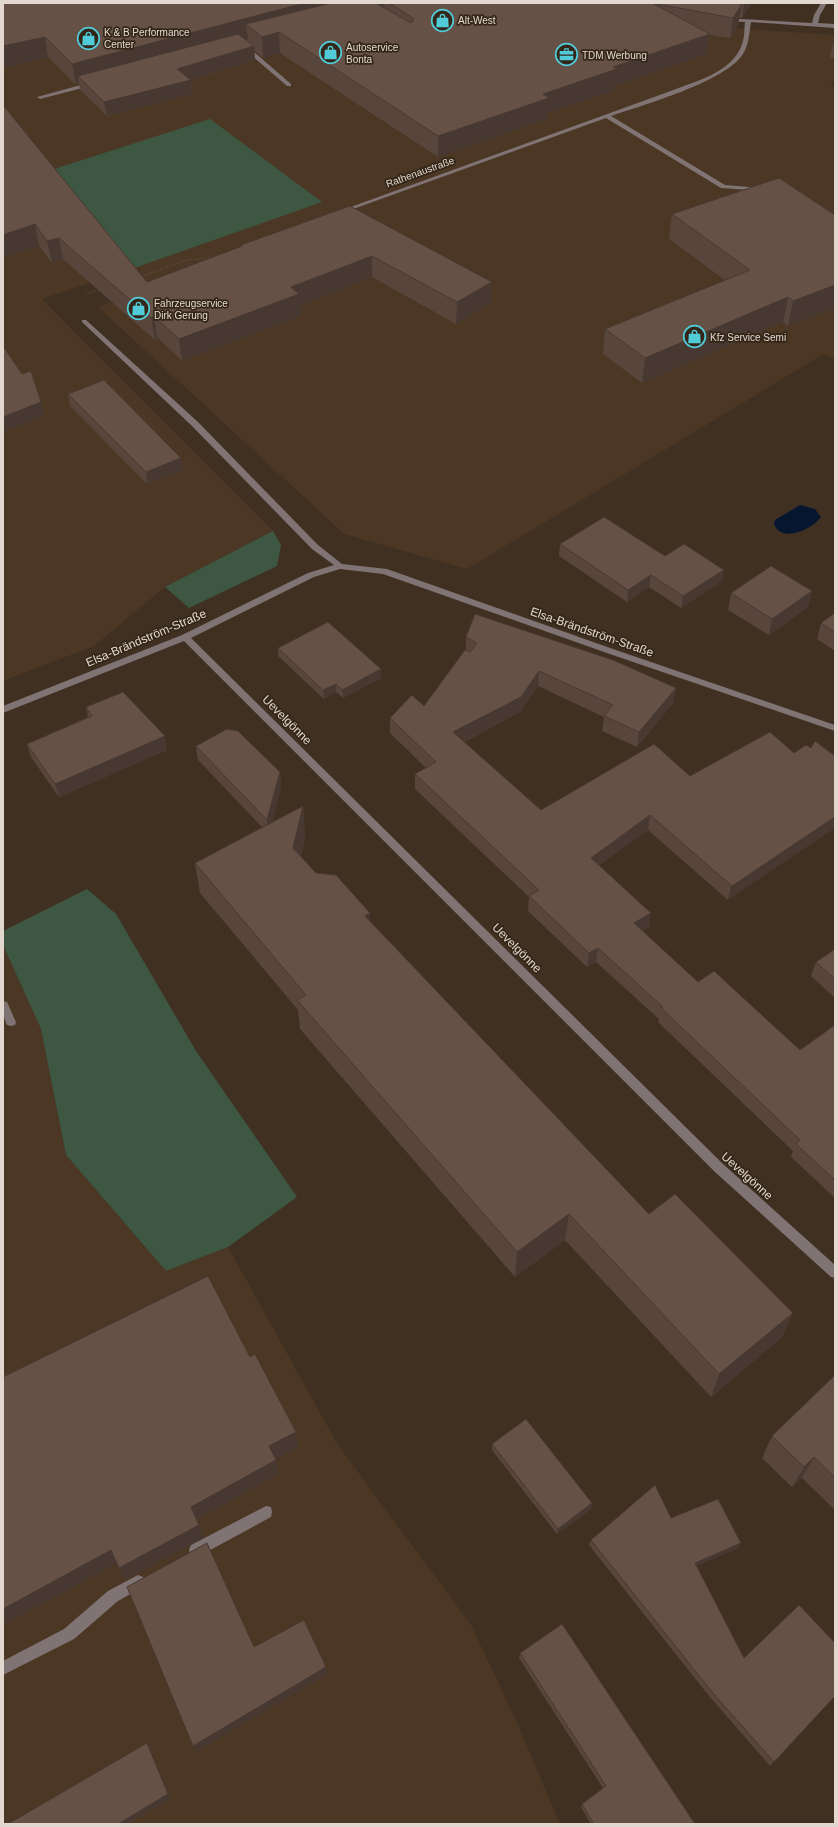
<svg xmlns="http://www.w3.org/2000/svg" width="838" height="1827" viewBox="0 0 838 1827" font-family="Helvetica,sans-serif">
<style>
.built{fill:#4b3724}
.green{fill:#3e5742}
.water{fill:#07162f}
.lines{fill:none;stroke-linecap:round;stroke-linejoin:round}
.path{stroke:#726558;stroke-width:1.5;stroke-dasharray:0.5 2;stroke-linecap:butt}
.minor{fill:#7f7373;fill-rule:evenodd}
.wall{fill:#58463d}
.shaded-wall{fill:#473932}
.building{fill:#665147;stroke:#473932}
.labels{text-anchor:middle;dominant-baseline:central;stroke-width:3.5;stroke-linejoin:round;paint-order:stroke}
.far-poi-label{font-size:10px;fill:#e2d8cf;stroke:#342618;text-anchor:start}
.far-street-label{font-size:10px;fill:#e2d8cf;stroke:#342618}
.street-label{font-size:12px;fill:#e2d8cf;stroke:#342618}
</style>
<rect width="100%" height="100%" fill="#3f3022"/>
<path class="built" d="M3 3H498L735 28 835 35V79L831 86 835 88V359L824 354 467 569 344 534 98 307 142 291 123 272 42 299 273 531 165 587 94 646 3 681Z
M3 945 41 1029 66 1155 166 1271 228 1247 338 1445 471 1625 517 1722 560 1824H3Z"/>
<path class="green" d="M210 119 322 202 123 272 48 171Z
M273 531 281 545 277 566 189 608 165 587Z
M87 889 116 914 196 1051 297 1197 228 1247 166 1271 66 1155 41 1029 3 945V931Z"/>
<path class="water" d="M800 505 815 509 821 517C812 529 782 544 774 524L775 520Z"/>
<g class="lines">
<path class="path" d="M139 277 187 260 215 257
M86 294 100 290"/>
<path class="minor" d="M821 3H827L820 15 818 23 835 24V28L751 22C749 34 749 44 743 54 725 82 643 105 611 116L725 185 761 188 764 190 763 191 721 188 606 118 342 213 337 212 668 92C693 82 733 73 742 44 745 37 744 29 745 22L725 21 722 19 723 18 812 23 814 15Z
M243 46H247L291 84V86H287L243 48Z
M92 82 95 84 94 85 40 99 37 97Z
M82 320H86L198 422 318 545 342 564 387 569 610 648 835 725V731L604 652 383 574 340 569 314 577 191 638 723 1164 835 1265V1278L831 1277 715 1172 184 641 3 713V706L182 635 308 573 334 565 312 549 192 426 82 322Z
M3 1001 7 1002 16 1022 15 1025 11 1026 7 1025C3 1017 3 1010 3 1001Z
M266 1506 271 1507 272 1512 271 1517 201 1555 196 1557 191 1555 189 1550 191 1545Z
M138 1575 143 1577 145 1582 143 1587 118 1601 74 1639 3 1675V1661L64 1629 108 1591Z"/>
</g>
<path class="wall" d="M3 3H752L742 18H739L738 24 730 38 710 35 707 54 615 86V90L548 113 547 119 438 157 280 53 263 58 254 50 255 60 191 80 192 94 107 116 80 90 79 84 76 85 48 57 3 68Z
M835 41V58L830 57 832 46Z
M3 105 147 282 241 247V245L350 206 492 282 491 303 456 324 372 277 300 306 301 316 182 361 157 337 155 340 63 259 52 263 39 246Z
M672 214 835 215 788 326 783 322 642 383 603 354 605 329 725 280 669 239Z
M68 394 181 458 183 470 147 484 70 406Z
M560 544 665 556 724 570 722 581 681 608 649 587 627 602 559 556Z
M812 591 808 607 769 635 728 610 731 593Z
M835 613V651L817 639 821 623Z
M466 637 676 688 673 703 637 747 602 731 604 717 538 686 520 712 464 742 541 810 690 776 770 732 728 900 648 830 599 865 649 927 642 931 698 982 800 1050 835 1025V1198L791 1157 793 1151 658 1022 659 1019 596 962 587 967 528 911 529 897 415 789V774L426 768 390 733V718L424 706 466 650Z
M278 648 381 669V678L343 698 336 692 324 699 278 656Z
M86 707 167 750 59 797 31 757 27 744 88 717Z
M196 746 280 772 281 787 272 822 303 806 305 836 301 856 316 873 370 913V921L649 1214 793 1313 782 1337 711 1397 565 1240 515 1277 300 1029 298 1010 200 893 195 863 262 827 198 760Z
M835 949V998L811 976 816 962Z
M835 1375V1510L802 1478 792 1487 762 1458 772 1436Z
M492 1444 591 1509 557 1534 492 1450Z
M671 1518 738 1548 696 1566 744 1658 835 1696 770 1766 709 1696 589 1545 591 1540Z
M520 1653 695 1824H591L581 1807 582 1804 603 1788 519 1658Z"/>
<path class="shaded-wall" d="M305 3H352L246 24 248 39 85 83 78 76 79 84 76 85 72 64Z
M375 3H383L384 12Z
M744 3H752L742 18Z
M742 4 738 24 730 38 733 18Z
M279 32 280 53 263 58 262 37Z
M710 34 707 54 615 86V90L548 113 547 119 438 157V136L613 67Z
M45 37 48 57 3 68V46Z
M254 46 255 60 183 82 191 80 192 94 107 116 104 102 177 69Z
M35 224 39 246 3 258V235Z
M59 238 63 259 52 263 47 241Z
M372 256V277L300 306 301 316 182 361 179 339 291 287Z
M492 282 491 303 456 324 457 302Z
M835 285V308L788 326 793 301Z
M788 297 783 322 642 383 645 358Z
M154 316 157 337 155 340 151 318Z
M41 402 44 416 3 432V417Z
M181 458 183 470 147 484 146 472Z
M724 570 722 581 681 608 683 596Z
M651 575 649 587 627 602 628 590Z
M812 591 808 607 769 635 772 619Z
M381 669V678L343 698 342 690Z
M539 671 538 686 520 712 453 747V732Z
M336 684V692L324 699 323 690Z
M676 688 673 703 637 747 639 732Z
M165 736 167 750 59 797 55 784Z
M280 772 281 787 269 834 267 820Z
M303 806 305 836 296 878 293 848Z
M650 815 648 830 589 872 591 858Z
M835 817V828L728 900 732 886Z
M370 913 371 943 365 916Z
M651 913 649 927 632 938 634 923Z
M598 948 596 962 587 967 589 953Z
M569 1214 565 1240 515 1277 517 1252Z
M793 1313 782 1337 711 1397 719 1374Z
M296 1432 298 1447 272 1461 269 1446Z
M814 1457 802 1478 792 1487 804 1467Z
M276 1460 279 1474 196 1520 191 1507Z
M592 1503 591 1509 557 1534 558 1529Z
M199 1525 204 1538 125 1580 119 1568Z
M741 1543 738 1548 692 1568 695 1563Z
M111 1550 118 1563 3 1625V1609Z
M326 1667 328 1674 196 1752 193 1746Z
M147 1743 150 1748 171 1798 127 1824H118Z"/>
<path class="building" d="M3 3H305L72 64 45 37 3 46Z
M331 3H376L411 23 413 21V18L389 3H719L742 4 733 18 652 3 710 34 613 67 617 69 543 94 549 98 438 136 279 32 262 37 246 24Z
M238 34 254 46 177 69 191 80 104 102 78 76Z
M835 41V47L832 46Z
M3 105 147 282 242 246 241 245 350 206 492 282 457 302 372 256 291 287 299 294 179 339 154 316 151 318 59 238 47 241 35 224 3 235Z
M779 178 835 215V285L793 301 788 297 645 358 605 329 750 270 672 214Z
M3 346 22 374 31 371 41 402 3 417Z
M104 380 181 458 146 472 68 394Z
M604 517 665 556 684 544 724 570 683 596 651 575 628 590 560 544Z
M771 566 812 591 772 619 731 593Z
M835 613V632L821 623Z
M475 614 613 660 676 688 639 732 604 716 613 705 539 671 521 697 453 732 541 810 654 744 690 776 770 732 794 753 806 745 811 748 815 741 835 756V817L732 886 650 815 591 858 651 913 634 923 698 982 714 971 800 1050 835 1025V1180L796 1144 800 1140 661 1008 663 1007 598 948 589 953 529 896 539 890 415 774 436 762 390 718 412 695 424 706 465 650 470 652 477 643 466 637Z
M328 622 381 669 342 690 336 684 323 690 278 648Z
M123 692 165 736 55 784 27 744 92 716 86 707Z
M227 729 238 731 280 772 267 820 196 746Z
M303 806 293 848 316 873 336 875 370 913 365 916 649 1214 675 1194 793 1313 719 1374 569 1214 517 1252 297 1000 306 995 195 863Z
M835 949V979L816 962Z
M208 1276 250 1357 255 1354 296 1432 269 1446 276 1460 191 1507 199 1525 119 1568 111 1550 3 1609V1377Z
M835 1375V1478L814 1457 804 1467 772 1436Z
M526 1419 592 1503 558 1529 492 1444Z
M655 1485 671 1518 718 1499 741 1543 695 1563 744 1658 799 1605 835 1643V1696L774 1762 712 1692 591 1540Z
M207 1543 254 1647 304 1620 326 1667 193 1746 127 1587Z
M562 1624 695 1824H594L582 1804 606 1786 520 1653Z
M147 1743 168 1794 118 1824H8Z"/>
<defs>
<symbol id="shop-ring" viewBox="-11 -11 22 22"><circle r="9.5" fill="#342618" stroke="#52cbd9" stroke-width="1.5"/><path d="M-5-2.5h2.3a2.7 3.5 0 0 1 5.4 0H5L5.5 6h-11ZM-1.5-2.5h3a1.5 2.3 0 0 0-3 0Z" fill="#52cbd9"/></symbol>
<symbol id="office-ring" viewBox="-11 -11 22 22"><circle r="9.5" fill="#342618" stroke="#52cbd9" stroke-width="1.5"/><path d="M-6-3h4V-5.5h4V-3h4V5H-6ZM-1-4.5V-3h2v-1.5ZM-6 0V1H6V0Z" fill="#52cbd9"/></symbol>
</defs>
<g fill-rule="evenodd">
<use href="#shop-ring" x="430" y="8" width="25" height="25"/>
<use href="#shop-ring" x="76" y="26" width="25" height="25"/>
<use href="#shop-ring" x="318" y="40" width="25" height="25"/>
<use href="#office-ring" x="554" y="42" width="25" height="25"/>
<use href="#shop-ring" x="126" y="296" width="25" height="25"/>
<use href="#shop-ring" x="682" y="324" width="25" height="25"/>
</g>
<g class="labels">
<g class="far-poi-label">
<text x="458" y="20">Alt-West</text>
<text x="104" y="32">K &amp; B Performance<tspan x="104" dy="12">Center</tspan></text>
<text x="346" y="47">Autoservice<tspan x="346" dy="12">Bonta</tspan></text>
<text x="582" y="55">TDM Werbung</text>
<text x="154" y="303">Fahrzeugservice<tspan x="154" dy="12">Dirk Gerung</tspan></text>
<text x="710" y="337">Kfz Service Semi</text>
</g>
<g class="far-street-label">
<text transform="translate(420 172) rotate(-20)">Rathenaustraße</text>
</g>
<g class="street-label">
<text transform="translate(592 632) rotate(19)">Elsa-Brändström-Straße</text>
<text transform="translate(146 638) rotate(-23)">Elsa-Brändström-Straße</text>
<text transform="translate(287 720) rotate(45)">Uevelgönne</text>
<text transform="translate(517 948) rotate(45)">Uevelgönne</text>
<text transform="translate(747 1176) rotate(42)">Uevelgönne</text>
</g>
</g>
<rect width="838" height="1827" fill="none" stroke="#e2d8cf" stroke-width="8"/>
</svg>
